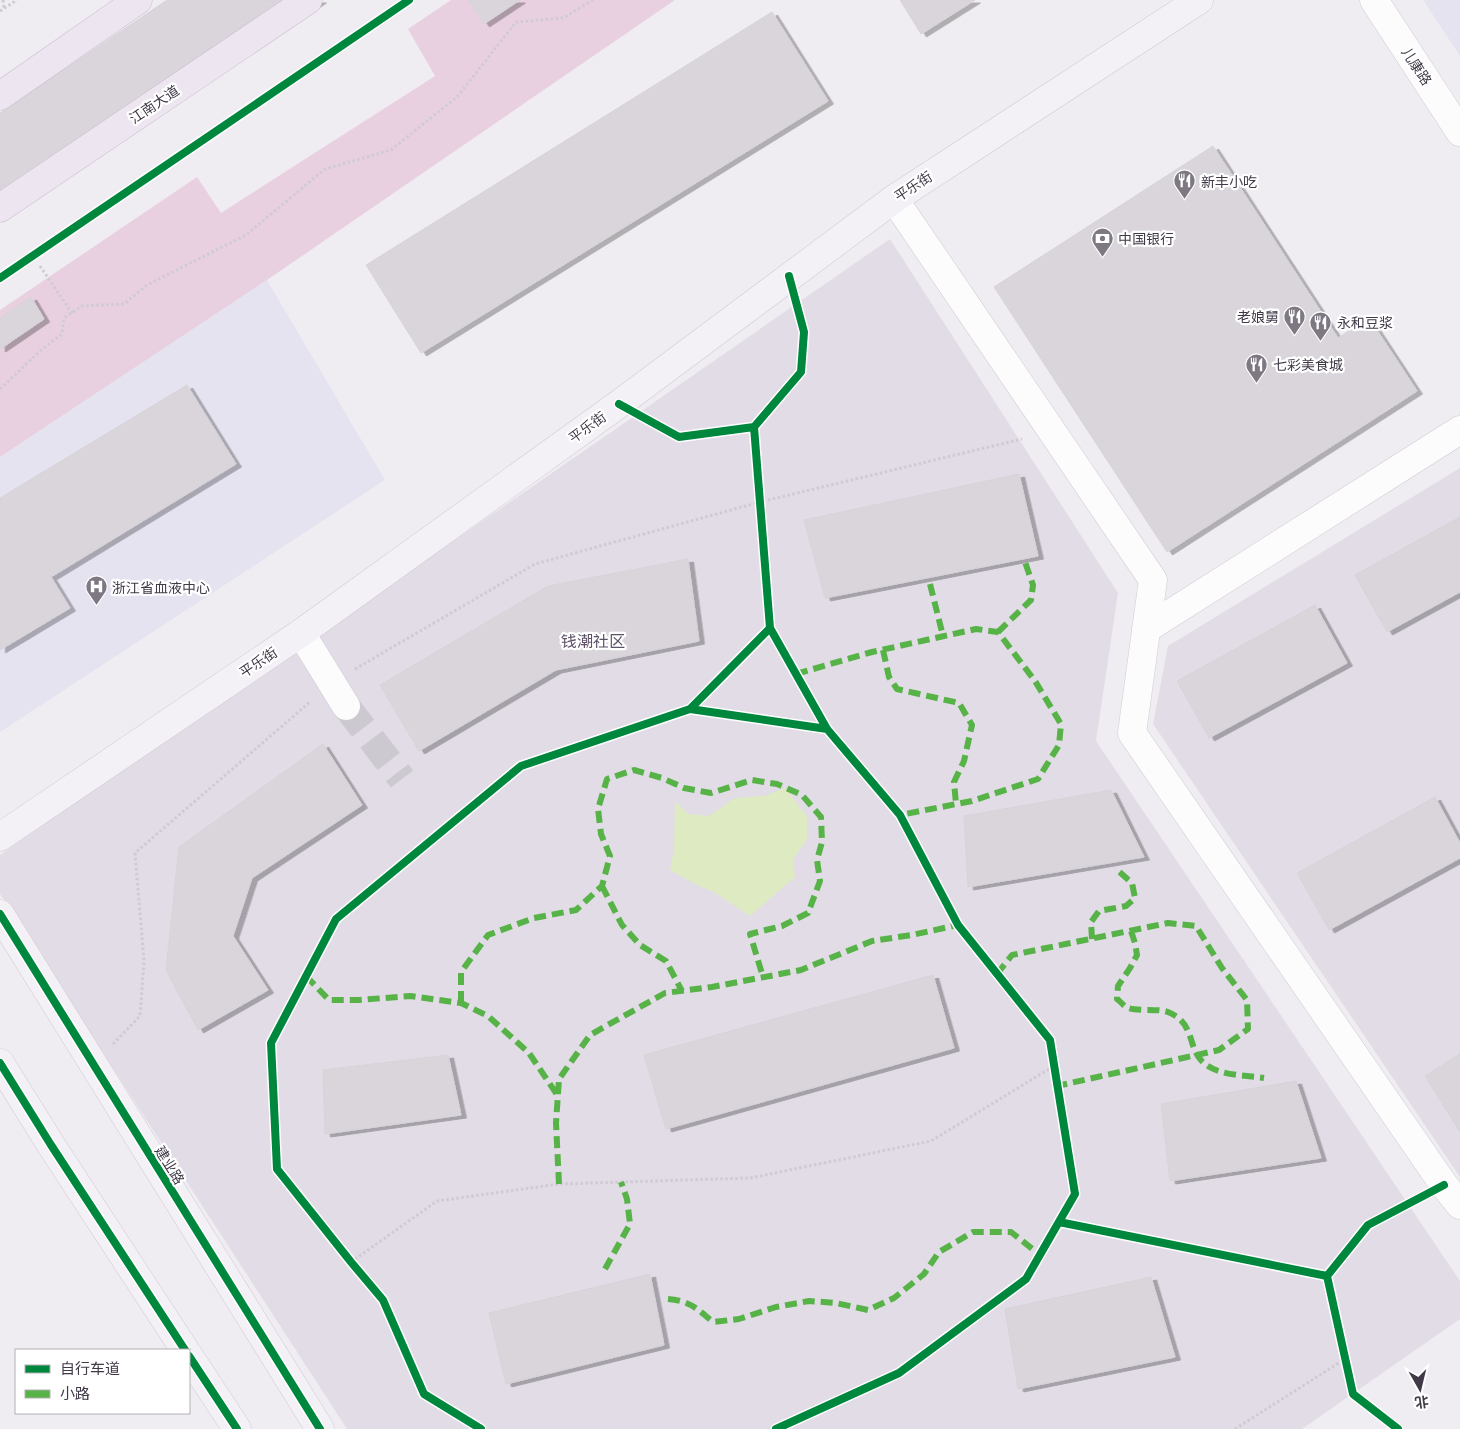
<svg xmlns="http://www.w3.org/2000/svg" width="1460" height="1429" viewBox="0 0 1460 1429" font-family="Inter,'Noto Sans SC',sans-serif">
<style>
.residential{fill:#e1dce5}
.medical{fill:#e5e3f0}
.green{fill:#e9d0e1}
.water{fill:#deebc2}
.building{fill:#d9d5db;stroke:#d7d3da;filter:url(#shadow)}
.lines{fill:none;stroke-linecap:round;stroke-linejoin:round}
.street-tunnel{stroke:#cdc9d0;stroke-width:28;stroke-dasharray:28 14;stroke-linecap:butt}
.street-casing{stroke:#cecbd0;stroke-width:29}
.secondary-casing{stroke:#d1c9d5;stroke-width:29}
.primary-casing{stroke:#cabcd2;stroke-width:29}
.path{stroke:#d0cbd2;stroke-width:3;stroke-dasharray:2.5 2.5;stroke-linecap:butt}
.street{stroke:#fdfcfd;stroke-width:28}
.secondary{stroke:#f4f1f6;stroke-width:28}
.primary{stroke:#ede6f0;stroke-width:28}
.quiet{stroke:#57b347;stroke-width:6;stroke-dasharray:12 6;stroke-linecap:butt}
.cycleway-casing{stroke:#fff;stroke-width:11}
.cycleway{stroke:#00873e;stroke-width:8}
.labels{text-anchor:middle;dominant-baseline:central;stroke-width:4.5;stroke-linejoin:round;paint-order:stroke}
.street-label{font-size:14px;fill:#413947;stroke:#fff}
.poi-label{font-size:14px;fill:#413947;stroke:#fff;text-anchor:start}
.quarter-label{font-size:16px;fill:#5e5269;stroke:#fff}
</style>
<defs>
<filter id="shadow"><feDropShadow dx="5.5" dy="3" stdDeviation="0" flood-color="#0004"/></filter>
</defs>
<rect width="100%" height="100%" fill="#f0edf2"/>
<path class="residential" d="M890 239 1118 593 1096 741 1460 1281V1319L1302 1429H347L0 894V855Z
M1460 468V1177L1153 724 1168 646Z"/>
<path class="medical" d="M1423 0H1460V56Z
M267 280 385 480 0 732V457Z"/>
<path class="green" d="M451 0H675L267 280 0 457V310L197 177 221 213 435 76 408 29Z"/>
<path class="water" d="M785 788 807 817V839L793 860 795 877 750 916 714 892 697 885 670 870 674 849 675 801 688 814 709 816 735 798 764 796Z"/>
<path class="building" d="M167 0H321L0 216V113Z
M468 0H520L484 24Z
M900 0H975L921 34Z
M772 12 828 101 421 353 366 265Z
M1213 146 1338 338 1369 318 1417 391 1167 552 994 287Z
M31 297 44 319 0 349V318Z
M31 297 44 319 0 349V318Z
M187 385 236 464 51 577 70 608 0 650V498Z
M1019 474 1038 556 825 598 804 520Z
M1460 517V592L1387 632 1355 575Z
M688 559 699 641 556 670 419 751 380 685 548 586Z
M1315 605 1347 663 1209 738 1177 681Z
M323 744 362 805 252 878 233 936 268 990 198 1030 166 970 179 847Z
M1111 790 1144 857 968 887 964 816Z
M1435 797 1460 843V858L1329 930 1297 873Z
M933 975 954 1048 666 1129 644 1055Z
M1460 1054V1132L1425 1076Z
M448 1055 461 1115 325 1134 323 1070Z
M1296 1081 1321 1158 1170 1181 1161 1104Z
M650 1274 664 1345 506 1384 489 1313Z
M1151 1277 1175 1357 1018 1389 1005 1309Z"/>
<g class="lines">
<path class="street-tunnel" d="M346 706 402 779"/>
<defs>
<path id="street" d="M1374 0 1460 132
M894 199 1153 580 1132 733 1444 1185 1460 1205
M1146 629 1460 430
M301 633 346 706"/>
<path id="secondary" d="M0 837 301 633 619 404 894 199 1199 0
M0 914 320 1429
M0 1063 51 1145 185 1350
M189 1356 237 1429"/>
<path id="primary" d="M0 96 138 0
M0 208 308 0"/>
</defs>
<use href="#street" class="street-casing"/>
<use href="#secondary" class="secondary-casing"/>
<use href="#primary" class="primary-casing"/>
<path class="path" d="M3 0 4 8
M0 11 17 0
M40 266 72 313
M0 389 41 350 62 334 64 318 82 306 124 304 147 285 246 235 325 169 391 150 458 96 516 22 563 18 593 0
M355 669 535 564 760 502 1022 439
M113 1044 140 1016 144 961 135 853 310 702
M351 1262 437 1201 559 1184 750 1178 931 1141 1054 1066
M1235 1429 1345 1359"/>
<use href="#street" class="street"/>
<use href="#secondary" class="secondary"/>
<use href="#primary" class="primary"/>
<path class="quiet" d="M930 584 943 636
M998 632 1031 600 1033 585 1024 559
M883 650 889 677 897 689 959 703 972 725 964 761 954 782 956 804
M796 674 872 652 976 629 998 632 1035 681 1061 724 1059 745 1038 779 972 801 900 815
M602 886 622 925 640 945 666 961 682 991
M1131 931 1135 943 1137 955 1130 968 1118 986 1117 999C1120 1001 1123 1005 1126 1007 1135 1012 1157 1008 1168 1012 1197 1024 1186 1049 1205 1064 1220 1076 1245 1075 1264 1078
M1092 939 1091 922 1099 911 1126 906 1135 898 1132 883 1115 868
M997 974 1012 955 1168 923 1196 926 1222 968 1247 1000 1248 1029 1219 1050 1057 1086
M306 976 329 1000H359L410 996 461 1003 488 1016 529 1053 558 1096
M461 1003V972L488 935 534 918 576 910 602 886 610 856 601 834 598 809 607 779 634 770 662 778 684 788 711 793 752 780 777 784 802 795 821 817 822 842 817 860 820 881 808 913 782 926 750 934 763 977
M559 1184 556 1123 559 1079 590 1035 665 993 712 987 801 970 872 941 912 935 958 925
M605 1269 630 1224 627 1199 621 1182
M668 1299C690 1301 696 1308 713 1322L739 1319 776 1307 809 1301 836 1303 868 1310 894 1298 924 1274 939 1252 973 1232H1011L1040 1255"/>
<defs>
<path id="cycleway" d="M0 278 409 0
M619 404 679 437 754 427 801 372 804 332 789 276
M754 427 770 628 827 729 900 815 958 925 1050 1040 1075 1194 1026 1279 899 1373 776 1429
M690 709 827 729
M0 914 320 1429
M0 1063 51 1145 185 1350
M1059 1222 1327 1276
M189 1356 237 1429
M481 1429 424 1394 383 1300 351 1262 277 1169 271 1043 336 919 521 766 690 709 770 628
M1398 1429 1353 1394 1327 1276 1368 1225 1444 1185"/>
</defs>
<use href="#cycleway" class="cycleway-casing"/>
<use href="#cycleway" class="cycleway"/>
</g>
<defs>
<symbol id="restaurant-pin" viewBox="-11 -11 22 30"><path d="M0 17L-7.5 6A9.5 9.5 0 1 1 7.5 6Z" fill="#7e7883" stroke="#fff"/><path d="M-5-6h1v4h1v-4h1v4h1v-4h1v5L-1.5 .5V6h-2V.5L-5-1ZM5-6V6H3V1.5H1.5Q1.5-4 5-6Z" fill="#fff"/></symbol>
<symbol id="bank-pin" viewBox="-11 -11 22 30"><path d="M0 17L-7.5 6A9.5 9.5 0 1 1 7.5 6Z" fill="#7e7883" stroke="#fff"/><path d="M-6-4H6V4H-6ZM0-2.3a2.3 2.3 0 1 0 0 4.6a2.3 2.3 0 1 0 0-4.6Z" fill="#fff"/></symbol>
<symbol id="hospital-pin" viewBox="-11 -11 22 30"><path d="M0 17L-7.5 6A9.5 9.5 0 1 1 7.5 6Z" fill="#7e7883" stroke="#fff"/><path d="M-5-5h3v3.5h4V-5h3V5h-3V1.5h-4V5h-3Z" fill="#fff"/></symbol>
</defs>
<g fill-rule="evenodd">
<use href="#restaurant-pin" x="1172" y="168" width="25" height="34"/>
<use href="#bank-pin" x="1090" y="226" width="25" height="34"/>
<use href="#restaurant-pin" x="1282" y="304" width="25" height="34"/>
<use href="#restaurant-pin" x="1308" y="310" width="25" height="34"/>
<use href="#restaurant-pin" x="1244" y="352" width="25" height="34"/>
<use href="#hospital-pin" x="84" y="574" width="25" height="34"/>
</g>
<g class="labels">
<g class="street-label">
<text transform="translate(1417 66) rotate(57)">儿康路</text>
<text transform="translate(154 104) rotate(-34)">江南大道</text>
<text transform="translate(913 186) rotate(-33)">平乐街</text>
<text transform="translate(587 427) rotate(-36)">平乐街</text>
<text transform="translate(258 662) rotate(-34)">平乐街</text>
<text transform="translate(170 1165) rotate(58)">建业路</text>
</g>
<g class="poi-label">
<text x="1201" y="181">新丰小吃</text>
<text x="1118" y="238">中国银行</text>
<text x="1279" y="316" text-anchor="end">老娘舅</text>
<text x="1337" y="322">永和豆浆</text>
<text x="1273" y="364">七彩美食城</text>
<text x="112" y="587">浙江省血液中心</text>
</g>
<g class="quarter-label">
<text x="593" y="641">钱潮社区</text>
</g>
</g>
<rect x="15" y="1349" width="175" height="65" fill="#ffffff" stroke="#b3b0b5"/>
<rect x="25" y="1365" width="25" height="8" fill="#00873e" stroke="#b3b0b5"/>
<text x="60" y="1374" font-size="15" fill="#413947">自行车道</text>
<rect x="25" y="1390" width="25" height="8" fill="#57b347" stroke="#b3b0b5"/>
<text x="60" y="1399" font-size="15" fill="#413947">小路</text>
<g transform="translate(1420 1389) rotate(172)" stroke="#ffffff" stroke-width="4" paint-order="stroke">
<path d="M0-4L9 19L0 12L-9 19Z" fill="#413947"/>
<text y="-8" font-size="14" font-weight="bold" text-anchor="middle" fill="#413947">北</text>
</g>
</svg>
